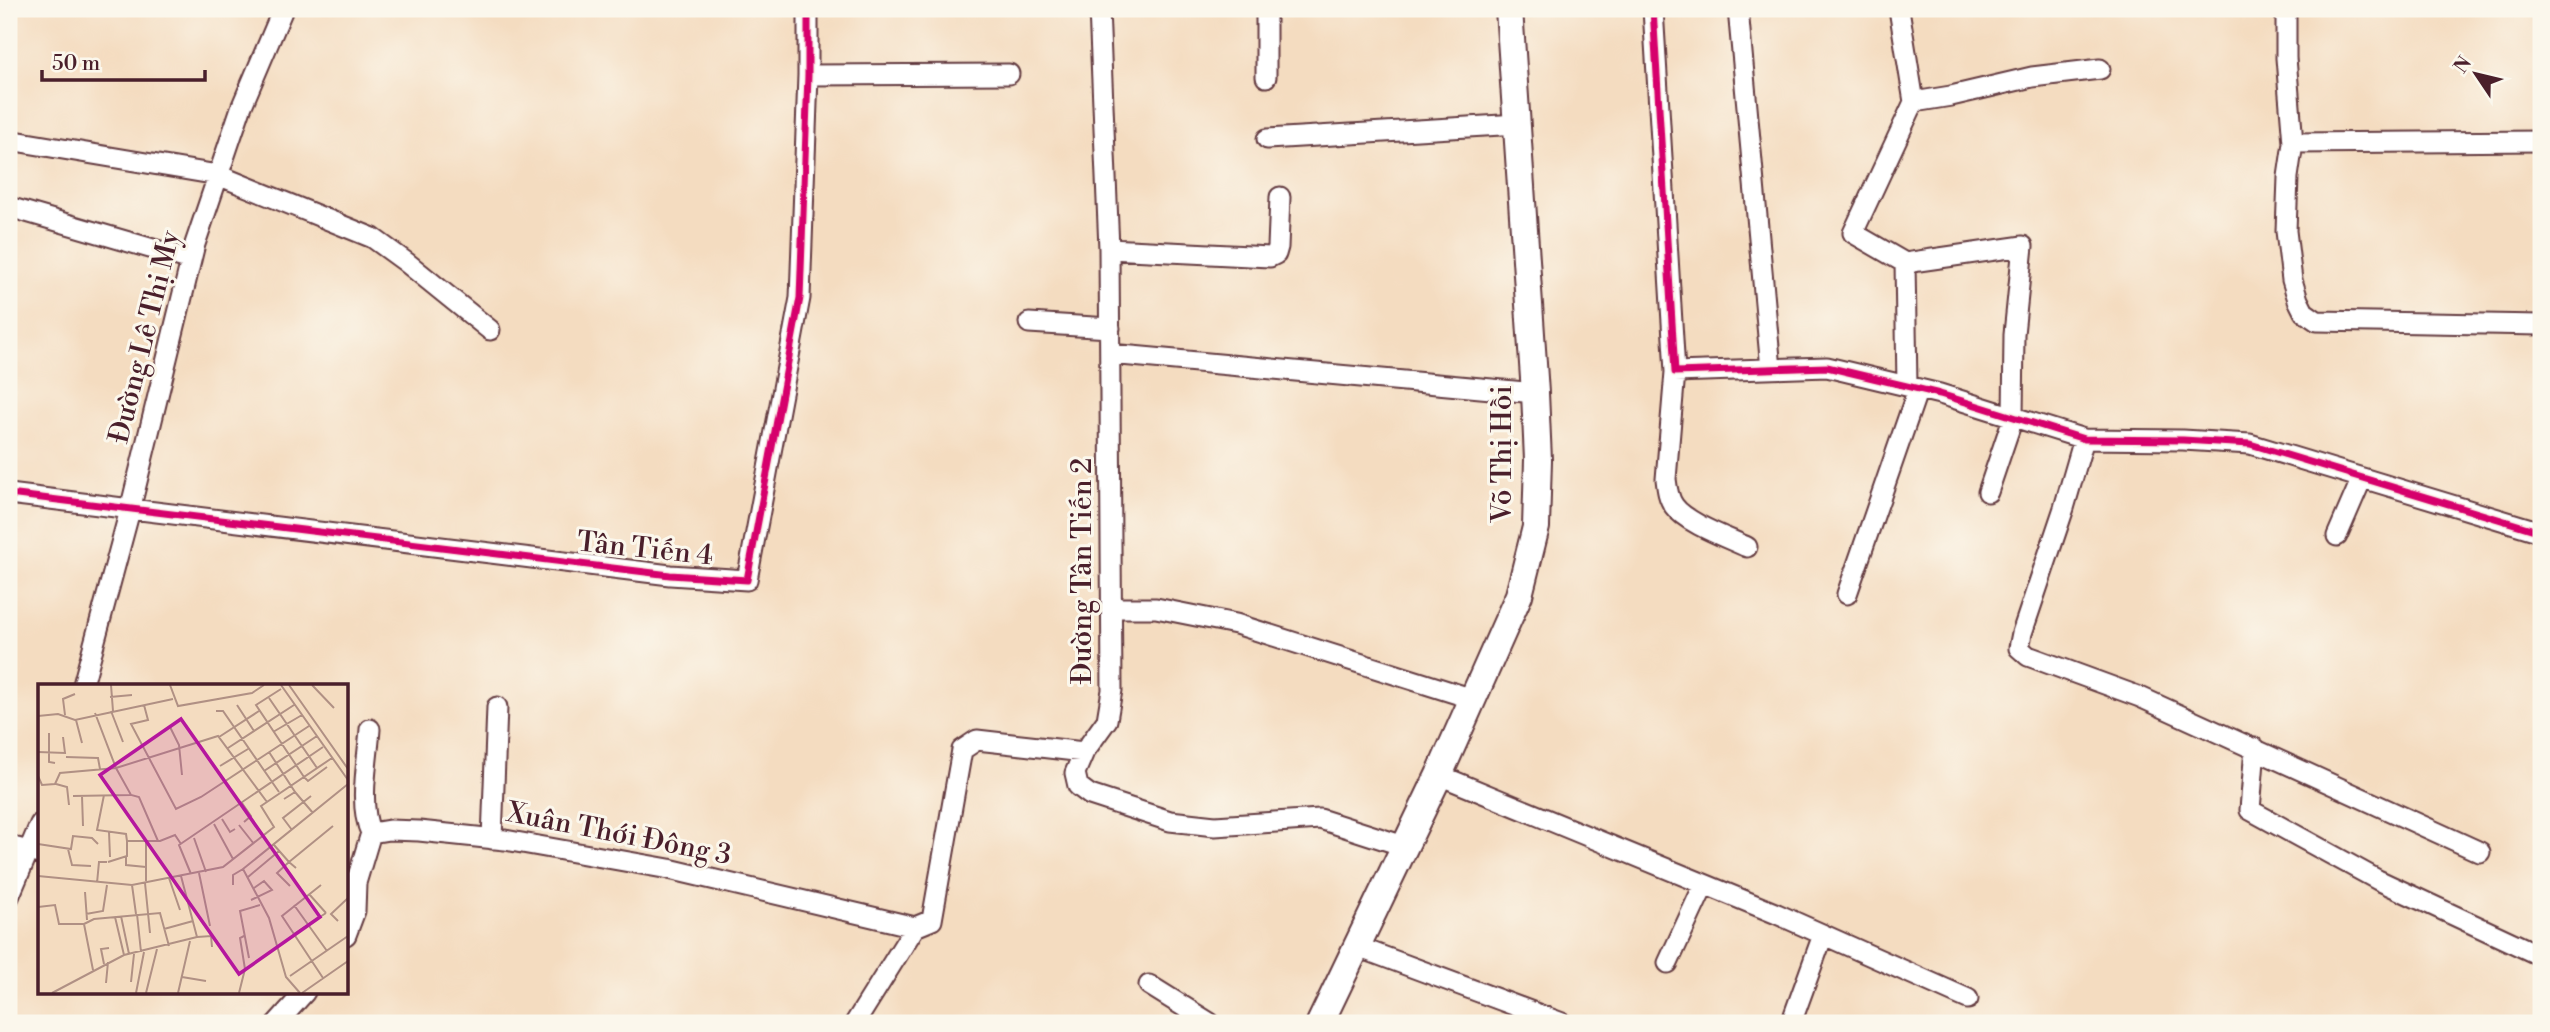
<svg xmlns="http://www.w3.org/2000/svg" width="2550" height="1032" viewBox="0 0 2550 1032" font-family="'Libre Bodoni',serif">
<style>
.lines{fill:none;stroke-linecap:round;stroke-linejoin:round}
.street-casing{stroke:#643b41;stroke-width:23}
.secondary-casing{stroke:#643b41;stroke-width:30}
.street{stroke:#fff;stroke-width:19}
.secondary{stroke:#fff;stroke-width:26}
.cycleway-casing{stroke:#fbf7ec;stroke-width:11}
.cycleway{stroke:#d6006c;stroke-width:7}
.labels{text-anchor:middle;dominant-baseline:central;stroke-width:6;stroke-linejoin:round;paint-order:stroke}
.street-label{font-size:28px;fill:#4a1f2b;stroke:#fbf7ec}
.inset-road{fill:none;stroke:#b09084;stroke-width:2}
.view{fill:#b5179e;fill-opacity:0.15;stroke:#b5179e;stroke-width:3.5}
.inset-edge{fill:none;stroke:#4a1f2b;stroke-width:3.5}
</style>
<rect width="100%" height="100%" fill="#fbf7ec"/>
<filter id="ink" filterUnits="userSpaceOnUse"><feTurbulence type="fractalNoise" baseFrequency=".0143" numOctaves="2"/><feDisplacementMap in="SourceGraphic" scale="14" xChannelSelector="R" yChannelSelector="G"/><feConvolveMatrix kernelMatrix="1 2 1 2 8 2 1 2 1" color-interpolation-filters="sRGB"/></filter>
<filter id="wash" filterUnits="userSpaceOnUse"><feTurbulence type="fractalNoise" baseFrequency=".00686" numOctaves="4" result="noise"/><feDisplacementMap in="SourceGraphic" scale="28" xChannelSelector="R" yChannelSelector="G"/><feGaussianBlur stdDeviation="1.57" result="paint"/><feColorMatrix in="noise" values="0 0 0 0 0 0 0 0 0 0 0 0 0 0 0 0 0 1.4 0 .05"/><feComposite in="paint" operator="in"/></filter>
<g filter="url(#wash)">
<rect width="100%" height="100%" fill="#f4dcc0"/>
</g>
<g filter="url(#ink)">
<g class="lines">
<defs>
<path id="street" d="M1099 9 1109 249 1112 690 1107 720 1084 752 1075 773 1078 786 1090 795 1170 821 1215 826 1320 819 1404 846
M1266 9V77
M1653 9 1675 372 1827 367 1940 394 2084 439 2183 440 2250 444 2541 532
M1738 9 1771 369
M1899 9 1914 102 1951 96 2032 77 2100 69
M2286 9V58L2293 143 2288 177 2286 231 2292 280 2298 300 2304 312 2317 321 2541 325
M808 75 1009 74
M1267 139 1518 124
M9 140 218 175 373 238 406 262 490 330
M2293 143 2541 141
M9 207 191 260
M1109 249 1270 257 1276 254 1278 247 1280 197
M1905 263 1853 233 1914 102
M1029 323 1110 328
M1110 354 1535 393
M1675 372 1666 479C1667 488 1668 498 1674 506 1686 523 1728 538 1747 547
M1907 386 1905 263 2023 246 2014 334 2013 418 1988 492
M2084 439 2064 508 2022 633 2019 648 2028 656 2140 697 2480 852
M9 494 670 575 747 580 800 298 808 75V9
M2337 536 2362 478
M1847 594 1918 389
M1110 608H1156L1236 624 1473 699
M83 685 130 510 195 244 241 108 283 9
M370 729C368 759 358 806 371 833
M2255 748 2250 810 2378 880 2541 956
M1439 775 1777 914 1968 999
M492 839 497 707
M9 846 40 854
M346 882 356 883 371 833 389 830 419 831 505 840 669 869 915 927
M9 897 40 824
M346 935 355 911 356 883
M1355 946 1562 1023
M1668 963 1704 885
M1149 985 1210 1023
M1794 1015 1823 935
M277 1023 305 992
M855 1023 915 927 932 920 962 750 977 740 1084 752"/>
<path id="secondary" d="M1320 1023 1439 775 1519 595 1536 527 1538 460 1535 393 1509 9"/>
</defs>
<use href="#street" class="street-casing"/>
<use href="#secondary" class="secondary-casing"/>
<use href="#street" class="street"/>
<use href="#secondary" class="secondary"/>
<defs>
<path id="cycleway" d="M1653 9 1675 372 1827 367 1940 394 2084 439 2183 440 2250 444 2541 532
M9 494 670 575 747 580 800 298 808 75V9"/>
</defs>
<use href="#cycleway" class="cycleway-casing"/>
<use href="#cycleway" class="cycleway"/>
</g>
</g>
<g class="labels">
<g class="street-label">
<text transform="translate(145 337) rotate(-76)">Đường Lê Thị My</text>
<text transform="translate(1502 454) rotate(-90)">Võ Thị Hồi</text>
<text transform="translate(645 549) rotate(6)">Tân Tiến 4</text>
<text transform="translate(1082 571) rotate(-90)">Đường Tân Tiến 2</text>
<text transform="translate(619 834) rotate(11)">Xuân Thới Đông 3</text>
</g>
</g>
<g transform="translate(38 684)">
<rect width="310" height="310" fill="#f4dcc0"/>
<path class="inset-road" d="M73 1 75 27M132 1 140 22 214 9 226 1M243 1 310 96M251 1 310 85M274 1 296 24M243 5 218 21 266 93M72 13 94 11M231 14 279 84M106 21 110 36 93 40 138 125 163 113 271 42M199 21 216 47M73 27 85 58M178 27H185L241 108M57 29 78 84 93 111 101 113 120 157M27 31 25 15 37 10M0 32 20 30 37 36 135 15M38 36 44 59M132 43 141 61 144 91M235 48 264 31M11 49V78L17 79M181 53 221 27M190 64 256 21M0 68 27 69 25 53M231 68 257 108 246 115M28 73 60 74 62 85M182 82 210 65M226 87 279 52M0 92 4 101 17 100 22 89 78 84 180 52 229 118M266 93 270 97 289 83M18 100 29 103 31 121M257 108 275 129M66 111 59 146 88 150 89 157H122L137 151 143 160M35 112 93 111M44 112 45 142M204 119 213 132 206 138M184 135 192 148 197 145M176 140 195 175M201 141 216 160M254 146 245 134 273 112M71 148 72 173M156 154 168 188M108 157V197M0 160 33 165 35 152 54 154 60 160M236 161 251 178 239 189 252 202M30 165 34 181 53 182M88 172V181L108 183M70 178 89 172V157M258 184 251 178 295 142M161 189 172 242M153 190 141 161 285 63M0 192 94 201 185 183 236 143 223 122 294 74M210 193 241 167M131 194 142 226M59 199 61 178H69M107 199 112 249M94 201 98 230M195 201V191L205 185M283 201 244 232 285 294M47 208 49 236M271 210 288 229M213 216 234 206 226 197 216 204M256 221 289 267M0 223 17 221 21 240H46M48 230 65 227 69 201M99 230 103 268M83 232 91 270M77 233 86 271M300 237 293 230 310 214M46 240 56 235 122 229 131 262M46 240 55 286M126 245 155 237M256 250 288 229M159 253 173 252 174 263M211 274 202 227 222 221M66 280 63 265 71 264M252 292 310 252M144 293 168 297M93 298 96 270M68 299 70 278M14 309 86 271 159 253 143 192M98 309 106 268M108 309 119 265M140 309 152 257M201 309 207 285 202 254 206 252M262 309 248 293 231 234 205 185 310 100M264 309 310 277"/>
<path class="view" d="M143 35 282 233 201 290 62 91Z"/>
<rect width="310" height="310" class="inset-edge"/>
</g>
<rect width="2550" height="1032" fill="none" stroke="#fbf7ec" stroke-width="35"/>
<g transform="translate(2476 74) rotate(305)" stroke="#fbf7ec" stroke-width="5" paint-order="stroke">
<path d="M0-5L12 26L0 18L-12 26Z" fill="#4a1f2b"/>
<text y="-10" font-size="19" font-weight="bold" text-anchor="middle" fill="#4a1f2b">N</text>
</g>
<path d="M42 70v10h163v-10" fill="none" stroke="#4a1f2b" stroke-width="3.5"/>
<text x="52" y="70" font-size="21" fill="#4a1f2b" stroke="#fbf7ec" stroke-width="5" paint-order="stroke">50 m</text>
</svg>
